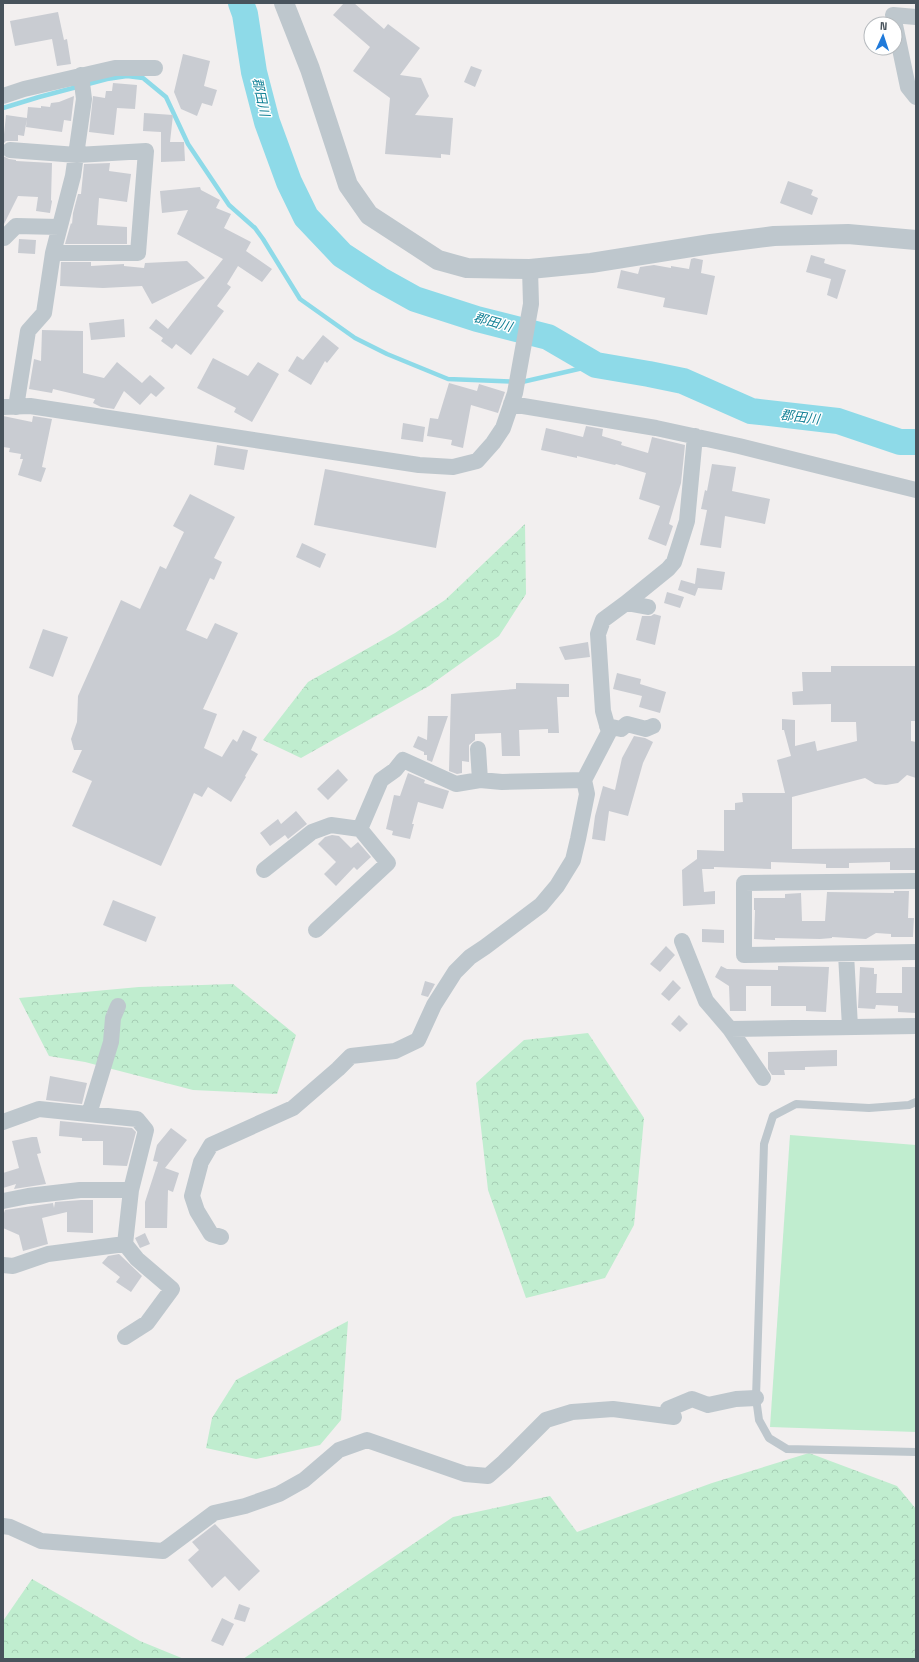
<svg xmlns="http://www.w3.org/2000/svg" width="919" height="1662" viewBox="0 0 919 1662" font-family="'Space Grotesk','Noto Sans JP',sans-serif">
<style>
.green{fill:#c0edcf}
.forest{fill:url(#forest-crowns)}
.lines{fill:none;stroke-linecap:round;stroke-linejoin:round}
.stream{stroke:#8edae8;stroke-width:4.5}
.river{stroke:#8edae8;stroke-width:26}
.building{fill:#c9ccd2}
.service{stroke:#bec7cd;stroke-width:8}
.minor{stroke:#bec7cd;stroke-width:16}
.tertiary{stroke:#bec7cd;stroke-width:20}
.labels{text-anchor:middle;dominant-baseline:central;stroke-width:3;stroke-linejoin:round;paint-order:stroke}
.water-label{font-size:13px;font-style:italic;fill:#128196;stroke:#fff}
</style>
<defs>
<pattern id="forest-crowns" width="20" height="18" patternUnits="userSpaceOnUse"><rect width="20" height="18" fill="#c0edcf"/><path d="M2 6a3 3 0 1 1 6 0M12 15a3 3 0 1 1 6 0" fill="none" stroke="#a6cdb4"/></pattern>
</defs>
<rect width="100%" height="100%" fill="#f2efef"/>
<path class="green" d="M790 1135 916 1145V1432L770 1427Z"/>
<path class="forest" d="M525 524 526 594 499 636 429 686 301 758 263 740 308 682 395 633 445 600Z
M233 984 296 1035 277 1094 193 1090 85 1062 49 1056 19 998 139 987Z
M588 1033 644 1118 634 1225 605 1278 526 1298 488 1190 476 1083 524 1040Z
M348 1321 341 1420 320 1445 256 1459 206 1448 212 1418 236 1380Z
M809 1453 897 1486 916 1509V1659H243L453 1517 550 1496 577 1532 712 1483Z
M32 1579 140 1641 184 1659H3V1621Z"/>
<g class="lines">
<path class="stream" d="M3 108 39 97 107 79 127 76 143 78 166 97 188 144 229 205 255 228 263 239 300 299 355 338 387 354 448 379 522 382 596 365"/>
<path class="river" d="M241 3 245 14 254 72 267 122 289 182 306 217 342 255 379 279 415 299 477 319 548 337 596 365 649 374 683 381 751 411 838 421 900 442H916"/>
</g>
<path class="building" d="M344 3H354L384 29 388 24 420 48 400 75 421 78 429 96 415 115 453 118 450 155 441 154V158L385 154 390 98 353 71 370 47 333 15Z
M58 12 64 40 67 39 71 64 57 66 52 39 15 46 10 21Z
M183 54 210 61 204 86 217 90 212 106 202 103 197 116 181 109 174 92Z
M471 66 482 70 475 87 464 82Z
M113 83 137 85 135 109 117 108 114 135 89 132 93 96 105 98 106 91H112Z
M74 96 71 121 64 120 62 132 26 127 28 107 41 108V106L50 107 51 103 59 102Z
M144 113 173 115 170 142H184L185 161 161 162V132L143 131Z
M6 115 27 118 24 136 18 135V141H6L3 144Z
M3 156 9 159 16 160V161L52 163 51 200 52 201 50 213 36 211 38 197 18 196 3 226Z
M110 163 109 171 131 174 127 202 99 198 97 225 127 227V244H65L71 223 72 224 73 213 78 194H81L84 164Z
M788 181 813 190 811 195 818 198 812 215 780 203Z
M200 187 201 190 220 200 216 208 231 214 224 228 251 242 246 251 272 269 262 282 238 266 227 284 231 287 217 306 224 311 191 355 176 344 172 349 161 341 163 338 149 328 156 319 168 329 223 259 177 234 188 210 162 213 160 191Z
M19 239 36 240 35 254 18 253Z
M811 255 825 259 824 263 846 270 837 299 827 295 831 279 806 272Z
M694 258 703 260 701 273 715 276 707 315 663 307 665 298 617 288 621 270 638 274 640 267 654 265 671 268V266L689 269 691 259Z
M187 261 205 278 152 304 142 286 103 288 60 286 61 262H91V266L124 264V266L144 268 145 263Z
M124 319 125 337 91 340 89 323Z
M42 330 83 331V373L104 378 117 362 142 383 150 375 165 388 156 397 151 393 140 405 124 391 114 409 101 407 93 403 95 399 53 389 52 393 29 389 34 359 41 361Z
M323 335 339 348 327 363 325 361 311 385 288 371 297 356 303 360Z
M213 358 248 376 258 362 279 374 252 422 234 412 236 408 197 388Z
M449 383 477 391 479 384 505 392 498 413 471 405 463 448 451 445 452 440 427 436 430 418 438 419Z
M3 416 32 422 33 416 52 419 42 467 46 468 41 482 18 475 23 459H20L21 454 9 452 10 448 3 447Z
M403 423 425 427 423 442 401 439Z
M586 426 603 429 602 436 622 442 621 445 648 453 652 437 685 445 681 483 669 524 673 526 666 546 648 539 660 506 639 499 646 473 616 464 615 465 577 456V458L541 450 546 428 583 437Z
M217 445 248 450 244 470 214 465Z
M712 464 736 467 732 491 770 499 765 524 725 516 721 548 700 545 707 510 701 509 705 490 707 491Z
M325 469 446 492 436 548 314 525Z
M190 494 235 517 214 558 222 562 214 580 210 578 186 630 207 639 215 623 238 633 203 709 217 714 204 748 222 757 233 739 237 742 243 730 257 737 251 750 258 754 245 776 246 777 231 802 208 787 202 797 194 793 161 866 72 826 92 781 72 772 82 750H74L71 739 77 722 78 696 121 600 140 609 160 566 166 569 184 532 173 526Z
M302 543 326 554 320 568 296 557Z
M697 568 725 572 722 590 698 588 695 596 678 590 681 580 695 584Z
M667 592 684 597 680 608 664 603Z
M654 614 661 616 655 645 636 640 642 616H651Z
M43 629 68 637 53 677 29 668Z
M588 642 590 657 565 660 559 647Z
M831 666H916V721H911V741L916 742V778L907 775 898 783 886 785 875 784 865 778 792 797V849L916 848V870H890V862L849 863V868H826V864L771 862V869L714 867V869H702L704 892 715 891V904L683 906 682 870 697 859V850L724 851V810H735V803L743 802 742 793H785L777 760 791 756 784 730H782V719L795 720V746L815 741 817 751 857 741 856 722H831V704L793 705 792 692 803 691 802 672H831Z
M617 673 641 679 640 684 666 692 660 713 639 707 642 696 613 689Z
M516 683 569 684V697H557L559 733H548V729L519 730 520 756H502L501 733 475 734V740L469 745V762L462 761V773L457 774 449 771 451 694 516 689Z
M428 716H448L432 762 427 760V755H424V752L413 747 418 736 427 740Z
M634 736 645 738 653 742 643 763 628 816 609 811 605 841 592 839 595 816 603 786 615 790 622 758Z
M338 769 348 780 328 800 317 789Z
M408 773 425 780 424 783 449 791 443 809 418 802 412 824H414L410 839 392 835 393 831 386 829 394 795 400 796Z
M296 811 307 824 288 839 285 835 270 846 260 833 278 819 281 824Z
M332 835 339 836 351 848 358 842 371 857 357 870 354 867 336 886 324 874 336 862 318 844 325 837Z
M894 891H909L908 918H914L913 937H891V934L876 933 866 939 832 937V938L820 939 775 938V940L754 939 755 910H754V898H785V894L801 893 802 921H825L827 892 894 893Z
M113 900 156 917 146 942 103 925Z
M702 929 724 930V943L702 942Z
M666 946 675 955 660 972 650 964Z
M721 966 727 969 778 970V966L829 967 826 1012 806 1011V1006H771V986H746V1011H730L729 986 715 977Z
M860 967 874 968V974H877L876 993H902V967H916V1013L898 1012V1006L876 1005 875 1009 858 1008Z
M673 980 681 988 669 1001 661 994Z
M425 981 435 984 428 997 421 995Z
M679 1015 688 1024 680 1032 671 1024Z
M837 1050V1066L805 1067V1070H784L785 1075H772L768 1069V1052Z
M50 1076 87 1083 82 1104 46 1100Z
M60 1121 132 1128 136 1132 127 1166 103 1165V1141H82V1138L59 1136Z
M171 1128 187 1140 165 1168 179 1173 173 1192 168 1190 167 1228H145V1202L158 1162 153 1161 157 1145Z
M32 1137H37L41 1153 37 1154 46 1184 14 1189 16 1184 3 1188V1173L19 1168 12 1141Z
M81 1200H93V1233L67 1232V1212L42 1218 48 1244 23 1251 19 1235 3 1228V1216L5 1210 53 1203 54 1208 55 1202Z
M145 1233 150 1244 140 1248 135 1238Z
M119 1254 142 1276 131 1292 116 1282 120 1277 102 1263 108 1256Z
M215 1524 260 1571 239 1591 225 1576 212 1588 188 1560 199 1550 192 1542Z
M239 1604 250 1608 245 1622 234 1619Z
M222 1618 234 1624 223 1646 211 1641Z"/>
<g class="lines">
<path class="service" d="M916 1102 909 1105 869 1108 796 1104 773 1116 764 1144 756 1398 759 1420 769 1438 787 1449 916 1452"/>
<path class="minor" d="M893 15 916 17
M895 25 908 87 916 97
M3 96 24 89 115 68H155
M10 150 77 155 146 151 138 253H53
M4 238 16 226 59 227
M511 404 656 428 739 446 916 490
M3 407 30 406 419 465 453 467 477 461 493 443 503 428 515 393 531 304 530 269
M16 407 28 331 44 313 53 253 73 176 84 99 81 75
M648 607 626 603 668 569 674 562 687 521 695 436
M607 726 621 729 627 724 646 729 653 726
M478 749 480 780
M264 870 312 832 331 825 360 829
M916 881 744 883V955L916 952
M316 930 388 863 360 829 381 780 395 770 403 760 456 784 480 780 502 782 584 780 609 732 603 711 598 634 603 620 626 603
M682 941 706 1001 730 1029 916 1026
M846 954 850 1027
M730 1029 763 1078
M89 1114 111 1042 113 1018 118 1006
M3 1122 39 1109 137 1119 146 1130 131 1190 125 1244 48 1254 13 1266 3 1265
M3 1201 28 1196 80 1190H131
M221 1237 211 1234 197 1211 192 1196 201 1162 211 1145 293 1108 338 1069 351 1056 395 1051 418 1040 434 1005 455 972 470 957 485 947 541 905 557 886 573 860 578 839 587 794 584 780
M125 1337 147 1323 172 1289 137 1259 125 1244
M3 1526 10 1527 41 1541 163 1551 214 1513 245 1506 279 1494 304 1480 339 1450 367 1440 465 1474 488 1476 504 1462 546 1420 572 1412 613 1409 674 1417 668 1409 692 1399 708 1405 736 1399 756 1398"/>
<path class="tertiary" d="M284 3 310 69 348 185 369 215 438 260 467 268 530 269 591 263 711 244 774 236 848 234 916 240"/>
</g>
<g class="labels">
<g class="water-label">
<text transform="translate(261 97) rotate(78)">郡田川</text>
<text transform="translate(493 322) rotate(16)">郡田川</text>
<text transform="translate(800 417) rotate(7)">郡田川</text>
</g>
</g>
<rect width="919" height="1662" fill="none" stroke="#48535c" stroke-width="8"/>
<g transform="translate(883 36) rotate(3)"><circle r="19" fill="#ffffff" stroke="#b6babe"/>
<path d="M0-3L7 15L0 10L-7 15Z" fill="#207ada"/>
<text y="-6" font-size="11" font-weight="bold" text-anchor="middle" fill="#48535c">N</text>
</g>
</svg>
